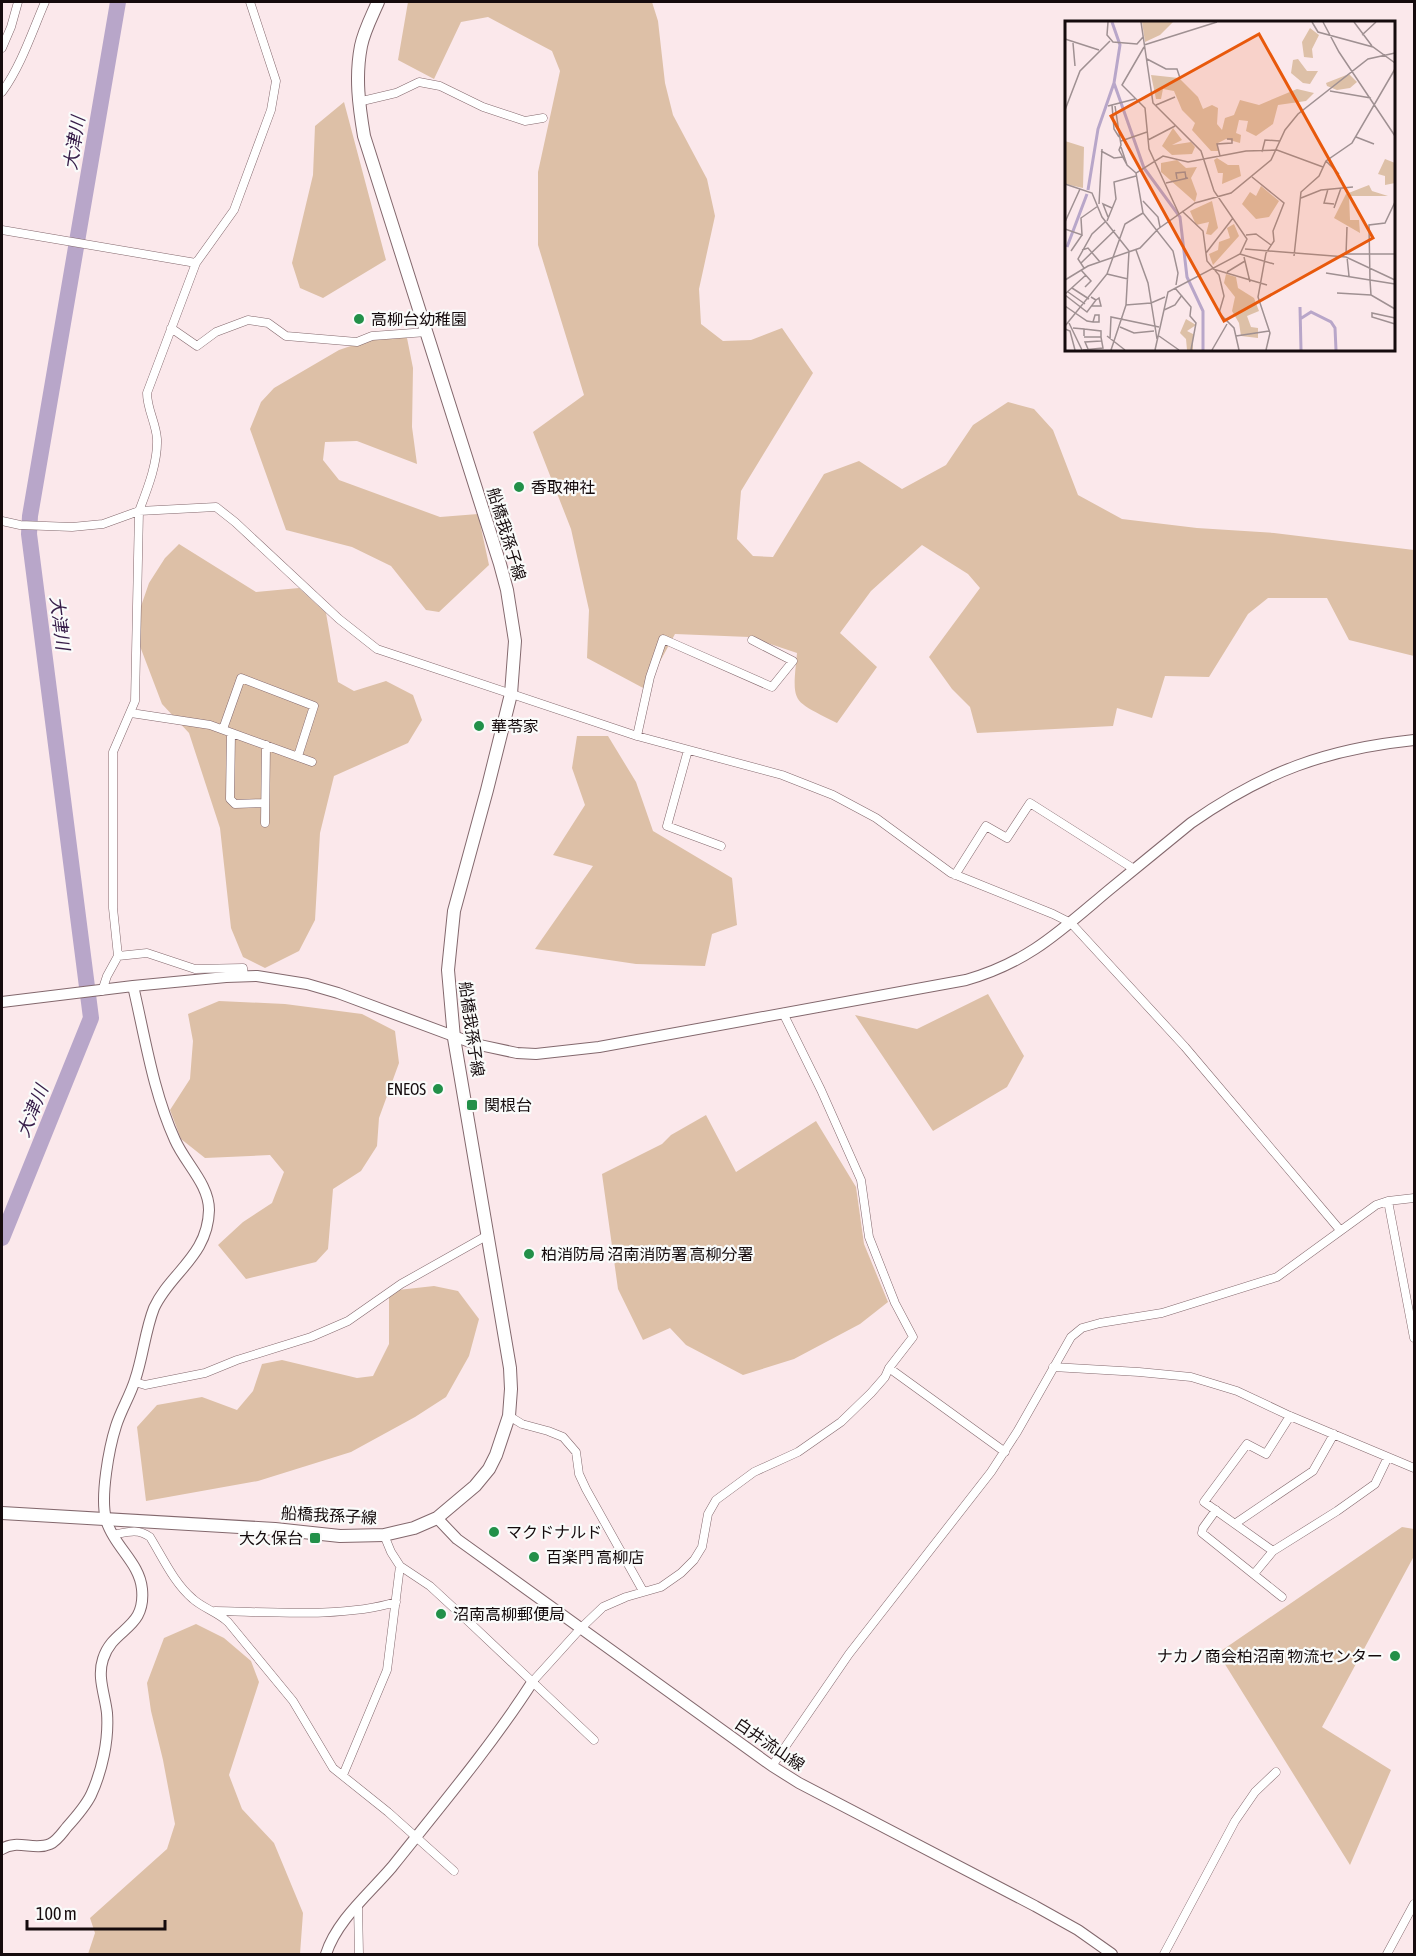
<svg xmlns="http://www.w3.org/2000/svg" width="1416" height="1956" viewBox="0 0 1416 1956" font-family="'Asap Condensed','Noto Sans JP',sans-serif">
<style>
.green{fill:#ddc0a7}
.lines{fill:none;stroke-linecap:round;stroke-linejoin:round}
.river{stroke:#b8a6c9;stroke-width:16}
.minor-casing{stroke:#83686d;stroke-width:9}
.tertiary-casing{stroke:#83686d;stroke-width:12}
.secondary-casing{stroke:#83686d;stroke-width:12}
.primary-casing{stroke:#83686d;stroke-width:14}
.minor{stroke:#fff;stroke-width:8}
.tertiary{stroke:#fff;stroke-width:10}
.secondary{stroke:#fff;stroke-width:10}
.primary{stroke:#fff;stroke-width:12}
.poi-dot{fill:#229049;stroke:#fafbfa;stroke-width:2}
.labels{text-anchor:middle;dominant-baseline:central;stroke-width:4.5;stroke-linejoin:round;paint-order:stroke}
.poi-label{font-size:16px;fill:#150b0d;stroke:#fafbfa;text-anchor:start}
.street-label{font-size:16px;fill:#150b0d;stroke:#fafbfa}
.water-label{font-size:18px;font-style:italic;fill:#361c48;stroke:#fafbfa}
.inset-river{fill:none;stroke:#b8a6c9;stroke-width:3}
.inset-road{fill:none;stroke:#9f9092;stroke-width:1.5}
.view{fill:#e8590c;fill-opacity:0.15;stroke:#e8590c;stroke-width:3}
.inset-edge{fill:none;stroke:#150b0d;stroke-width:3}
</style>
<rect width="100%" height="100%" fill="#fbe8eb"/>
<path class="green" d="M408 2H652L658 21 665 83 673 115 707 179 715 216 699 289 701 324 723 341 751 340 782 328 813 373 741 491 737 539 753 556 773 557 824 474 859 461 902 489 946 465 973 425 1008 402 1034 409 1053 430 1078 495 1122 519 1197 528 1274 533 1414 550V656L1349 640 1327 598H1268L1248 614 1209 677 1165 676 1152 718 1117 708 1113 726 977 733 970 707 952 689 929 657 980 588 968 574 922 545 871 591 840 633 877 667 837 723C791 699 792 705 797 653L749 637 675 634 645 689 587 658 589 610 571 529 533 432 584 395 538 245V172L560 71 552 51 488 17 461 22 434 79 398 60Z
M344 102 386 260 323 298 300 288 292 263 313 175 315 126Z
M374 338H407L413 368 412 427 417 464 357 441 325 442 323 460 339 480 440 517 478 514 489 565 439 612 426 610 391 566 352 547 286 530 250 429 261 402 274 388 339 350Z
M179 544 256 592 299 588 326 613 338 682 354 691 386 681 413 695 422 720 408 743 334 776 320 833 315 920 299 951 265 968 243 957 231 928 220 828 189 733 162 704 138 641 139 612 149 583 165 558Z
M577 736H608L636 782 653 831 732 878 737 925 712 934 705 966 636 964 535 949 593 866 553 855 585 805 572 768Z
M988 994 1024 1056 1007 1087 933 1131 855 1015 917 1029Z
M219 1001 285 1004 362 1014 395 1031 399 1063 379 1118 377 1146 361 1171 333 1189 328 1249 316 1262 246 1279 218 1245 243 1222 272 1203 284 1172 270 1155 205 1158 181 1139 170 1110 190 1079 193 1041 188 1014Z
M706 1115 736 1172 816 1121 856 1187 864 1244 888 1302 860 1324 794 1359 743 1375 686 1345 670 1328 643 1340 618 1289 602 1174 662 1144 671 1135Z
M434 1286 458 1291 479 1319 469 1356 446 1397 415 1417 351 1452 258 1481 146 1501 137 1427 157 1405 202 1397 237 1410 253 1391 262 1364 282 1360 357 1378 373 1376 389 1344V1291Z
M1402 1527 1414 1529V1556L1322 1727 1391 1770 1350 1865 1218 1653Z
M196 1624 224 1638 251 1661 259 1682 229 1775 242 1809 274 1843 303 1913 300 1954H88L95 1933 90 1918 167 1849 175 1824 163 1760 151 1711 147 1683 164 1638Z"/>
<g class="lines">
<path class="river" d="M2 1238 91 1018 29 534 30 516 118 2"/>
<defs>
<path id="minor" d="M2 48 11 27 18 2
M2 92C21 66 32 32 45 2
M358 102 396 93 419 82 440 86 483 107 525 121 543 118
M2 230 196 263
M171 328 197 346 216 332 248 320 268 323 286 336 357 342 372 336 427 332
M2 521 20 525 72 527 103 524 139 511 216 507 235 522 339 619 377 649 637 736 782 775 833 795 876 818 951 873 1053 914 1071 923 1185 1047 1340 1230
M131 713 210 725 312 762
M223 729 241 678 314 706 298 756
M231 733 230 799 235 804 264 803
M637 736 650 677 663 639 772 687 793 661 752 640
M688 750 667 826 721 846
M265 823 266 745
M955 875 986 826 1007 838 1030 803 1134 869
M118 956 147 953 195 969 243 968 244 976
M102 991 107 976 118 956 113 908V752L135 701 139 511C147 490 158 463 157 439 156 423 147 409 147 393L196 263 234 210 271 110 276 81 250 2
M1388 1201 1414 1338
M1053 1367 1139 1372 1191 1377 1237 1391 1290 1416 1414 1468
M889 1368 1005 1452
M135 1382 145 1385 205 1373 237 1360 311 1337 348 1321 401 1284 488 1235
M509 1416 522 1424 548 1431 563 1437 576 1452 579 1474 586 1489 643 1591
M1216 1510 1203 1528 1202 1533 1282 1597
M1236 1523 1313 1471 1334 1434
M113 1535C127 1532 138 1528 150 1537 163 1558 174 1583 193 1599 203 1608 217 1612 228 1622L293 1701 333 1768 388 1812 454 1871
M384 1535 391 1552 400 1566 430 1586 469 1622 594 1740
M1273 1551 1204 1502 1247 1444 1266 1454 1290 1416
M1254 1574 1273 1551 1337 1511 1375 1484 1388 1457
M215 1611C270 1612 344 1618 396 1602
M533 1681 581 1628 603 1607 626 1597 661 1587 681 1573 694 1560 702 1547 708 1514 716 1500 754 1472 798 1452 841 1422 871 1393 885 1377 889 1368 913 1337 895 1303 869 1237 861 1180 821 1090 783 1013
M772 1766 849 1654 991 1472 1017 1432 1071 1337 1082 1328 1100 1323 1162 1313 1277 1277 1376 1205 1388 1201 1414 1198
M343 1775 387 1670 400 1566
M358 1905 359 1954
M1164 1954 1235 1821 1255 1792 1276 1772
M1387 1954 1414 1904"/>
<path id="tertiary" d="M2 1002 133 986 226 977 257 976 307 984 338 993 475 1044 517 1053 536 1054 599 1047 966 980C1029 962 1060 931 1109 890 1136 868 1164 845 1191 823 1264 772 1326 749 1414 740
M2 1849C17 1839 34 1851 50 1844 57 1841 62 1833 67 1827 76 1817 85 1807 91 1795 102 1771 109 1740 107 1713 105 1695 97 1677 103 1659 113 1627 146 1630 142 1589 140 1568 124 1554 114 1537 111 1532 107 1525 106 1519 100 1497 109 1448 116 1426 121 1410 130 1396 135 1380 143 1357 145 1331 154 1308 170 1273 208 1256 209 1210 209 1184 185 1163 175 1140 153 1092 145 1037 133 986
M326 1954C337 1920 369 1894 392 1867 439 1808 492 1745 533 1681"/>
<path id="secondary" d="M437 1518 457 1539 772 1766 799 1783 1035 1906 1078 1930 1112 1954"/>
<path id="primary" d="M2 1513 275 1529 340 1536 384 1535 414 1528 437 1518 475 1486 489 1469 496 1455 509 1416 511 1389 510 1368 454 1038 448 970 454 911 487 790 511 694 515 641 507 590 500 564 364 136C359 106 355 77 361 46 364 31 372 16 378 2"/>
</defs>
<use href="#minor" class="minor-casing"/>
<use href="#tertiary" class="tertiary-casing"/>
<use href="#secondary" class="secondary-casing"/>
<use href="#primary" class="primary-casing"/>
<use href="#minor" class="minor"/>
<use href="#tertiary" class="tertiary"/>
<use href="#secondary" class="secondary"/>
<use href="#primary" class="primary"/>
</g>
<g class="poi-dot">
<circle cx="359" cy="319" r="6"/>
<circle cx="519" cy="487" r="6"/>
<circle cx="479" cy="726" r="6"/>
<circle cx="438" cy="1089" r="6"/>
<rect x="466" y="1099" width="12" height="12" rx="3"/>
<circle cx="529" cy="1254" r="6"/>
<circle cx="494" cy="1532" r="6"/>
<rect x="309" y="1532" width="12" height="12" rx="3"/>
<circle cx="534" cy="1557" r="6"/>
<circle cx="441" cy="1614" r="6"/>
<circle cx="1395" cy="1656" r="6"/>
</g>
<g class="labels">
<g class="poi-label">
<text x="371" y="319">高柳台幼稚園</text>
<text x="531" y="487">香取神社</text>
<text x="491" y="726">華苓家</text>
<text x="426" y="1089" text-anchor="end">ENEOS</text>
<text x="484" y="1105">関根台</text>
<text x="541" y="1254">柏消防局 沼南消防署 高柳分署</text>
<text x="506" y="1532">マクドナルド</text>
<text x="303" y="1538" text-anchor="end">大久保台</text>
<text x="546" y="1557">百楽門 高柳店</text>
<text x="453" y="1614">沼南高柳郵便局</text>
<text x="1383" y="1656" text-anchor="end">ナカノ商会柏沼南 物流センター</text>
</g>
<g class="street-label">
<text transform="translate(507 534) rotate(73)">船橋我孫子線</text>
<text transform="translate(472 1029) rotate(82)">船橋我孫子線</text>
<text transform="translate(329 1515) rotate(3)">船橋我孫子線</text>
<text transform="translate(770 1744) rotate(34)">白井流山線</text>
</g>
<g class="water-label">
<text transform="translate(74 143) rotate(-81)">大津川</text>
<text transform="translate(60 623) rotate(83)">大津川</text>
<text transform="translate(32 1111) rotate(-68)">大津川</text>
</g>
</g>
<g transform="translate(1065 21)">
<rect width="330" height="330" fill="#fbe8eb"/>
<path d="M77 1H108L95 14 80 21ZM245 7 254 14 247 28 248 37 239 36 237 21ZM233 38 242 50H253L245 63 238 62 226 52 228 39ZM284 53 292 61 285 67 272 69 262 65 261 62ZM86 54 114 57 133 76 138 88 147 84 153 87 152 103 157 109 160 97 169 94 175 79 194 84 232 68 249 72 241 80 213 84 208 103 191 115 181 110 183 100 174 99 171 112 176 114 175 122 161 118 153 122V130H146L127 109 130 102 117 89 109 70 98 68 96 78H91ZM108 107 117 119 107 124 126 121 130 126 127 133 107 134 97 125ZM0 120 19 126 18 167 0 163ZM152 137 163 144H174L176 155 157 163 158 152H153L149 139ZM320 138 330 142V162L320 164V155L313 153ZM112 139 121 147 132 146 126 157 132 173 130 181 96 151V142ZM304 164 307 170 323 175H284L285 199H294L295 212 269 197 281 173ZM196 165 214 180 204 196 191 198 177 183 185 171 191 175ZM147 180 153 207 146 214 141 213 144 201 131 204 125 190ZM169 203 174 215 148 244 144 233 153 229 154 221 165 217 162 207ZM161 253 171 256 173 267 189 277 194 290 182 295 186 306 193 307V317L176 315 174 302 167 290 170 276 159 262ZM121 298 131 304 122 310 128 313V329H122L121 318 115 312Z" fill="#ddc0a7"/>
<path class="inset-river" d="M47 1 55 24 49 62 79 147 115 196 122 256 138 290V329M23 169 33 108 49 62M2 226 22 173M235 286 236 329M235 298 246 291 266 301 270 307 271 329"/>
<path class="inset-road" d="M43 1 42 14 48 21 72 23 78 16M76 1 88 82 136 130 149 170 182 218 175 233 103 271 90 329M247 1 253 11 308 26 330 42M258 1 274 31 330 115M289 1 307 25M297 14 311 1M0 18 34 29M8 22 10 45M79 24 152 1M79 26 57 64 80 87 84 128 114 193M82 38 101 48H112L115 57M265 70 306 77M47 84 49 108 54 116M91 84 110 76M43 85 70 78M50 85 56 124 54 129 62 144M0 89 15 50 45 20M291 116 309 123M83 119 110 105M56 120 82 111M56 126 62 144 71 152M36 130 49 137 58 136M197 131 200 119 215 120M155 135 152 123 167 122V118H162M261 140 274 153M187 156 219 182 208 210 209 220 201 232 193 276 205 312 201 329M112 158 111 152 120 151 121 157M101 162 123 157M0 163 27 172 37 196 64 230 61 284 86 282 100 276M263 168 259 182 269 183M236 177 256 169 288 166M78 180 93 196 95 206M34 183 37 128M269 187 276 167M117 190 138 210 142 240 154 254 159 275 154 292 169 307 174 329M43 196 38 183 47 187M42 200 51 178 49 161 71 155M0 201 15 168M0 208 17 214 16 197 33 185M181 214 191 213 206 224M180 228 281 236 330 259M17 229 23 227 35 241M71 229 83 262 92 318M6 230 17 214M141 232 168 197M175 233 209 243M281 233H330M281 234 282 206M229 235 236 171 254 155 261 140 287 122 330 48M179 236 185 261M282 236 284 255M16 242 50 209M19 247 13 238 27 213 40 201M148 248 202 264M16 249 26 260 20 266M162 251 180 240M261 252 330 263M42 253 63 258M0 259 23 245 75 227 93 208 130 182 166 172 206 139 220 109 233 93 303 38 330 32M305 259 304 204 320 202 330 181M305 259 306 274 330 288M111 264 113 252 108 230 78 192 71 152 98 135 123 141 181 130 212 129 258 146M7 267 24 278M110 267 126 286 125 295 131 302 126 329M3 271 20 283M272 272 306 274M0 273 21 254M0 274 22 291 31 279 26 276M0 285 22 300 28 301H34V294H30L28 301M27 285H36L34 277 31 279M99 289 110 284 117 274M330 297 307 292V296L330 303M4 302 17 329M0 305 42 253 60 203 78 192M55 306 69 312 89 310M8 307 19 308V315M0 308 5 310 10 329M19 308 36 310V316M42 315 60 329M94 315 114 329M171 315 204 310M45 318 46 296 94 306M23 328 20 321 36 320M18 329 38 327 36 316H19M46 329 61 284M147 329 162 303"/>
<path class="view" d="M194 13 308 217 159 300 46 95Z"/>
<rect width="330" height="330" class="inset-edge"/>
</g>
<rect width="1416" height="1956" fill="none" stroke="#150b0d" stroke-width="6"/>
<path d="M27 1920v9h138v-9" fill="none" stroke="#150b0d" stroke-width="3"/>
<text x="36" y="1920" font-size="18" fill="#150b0d" stroke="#fafbfa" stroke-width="4.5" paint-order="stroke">100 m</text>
</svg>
